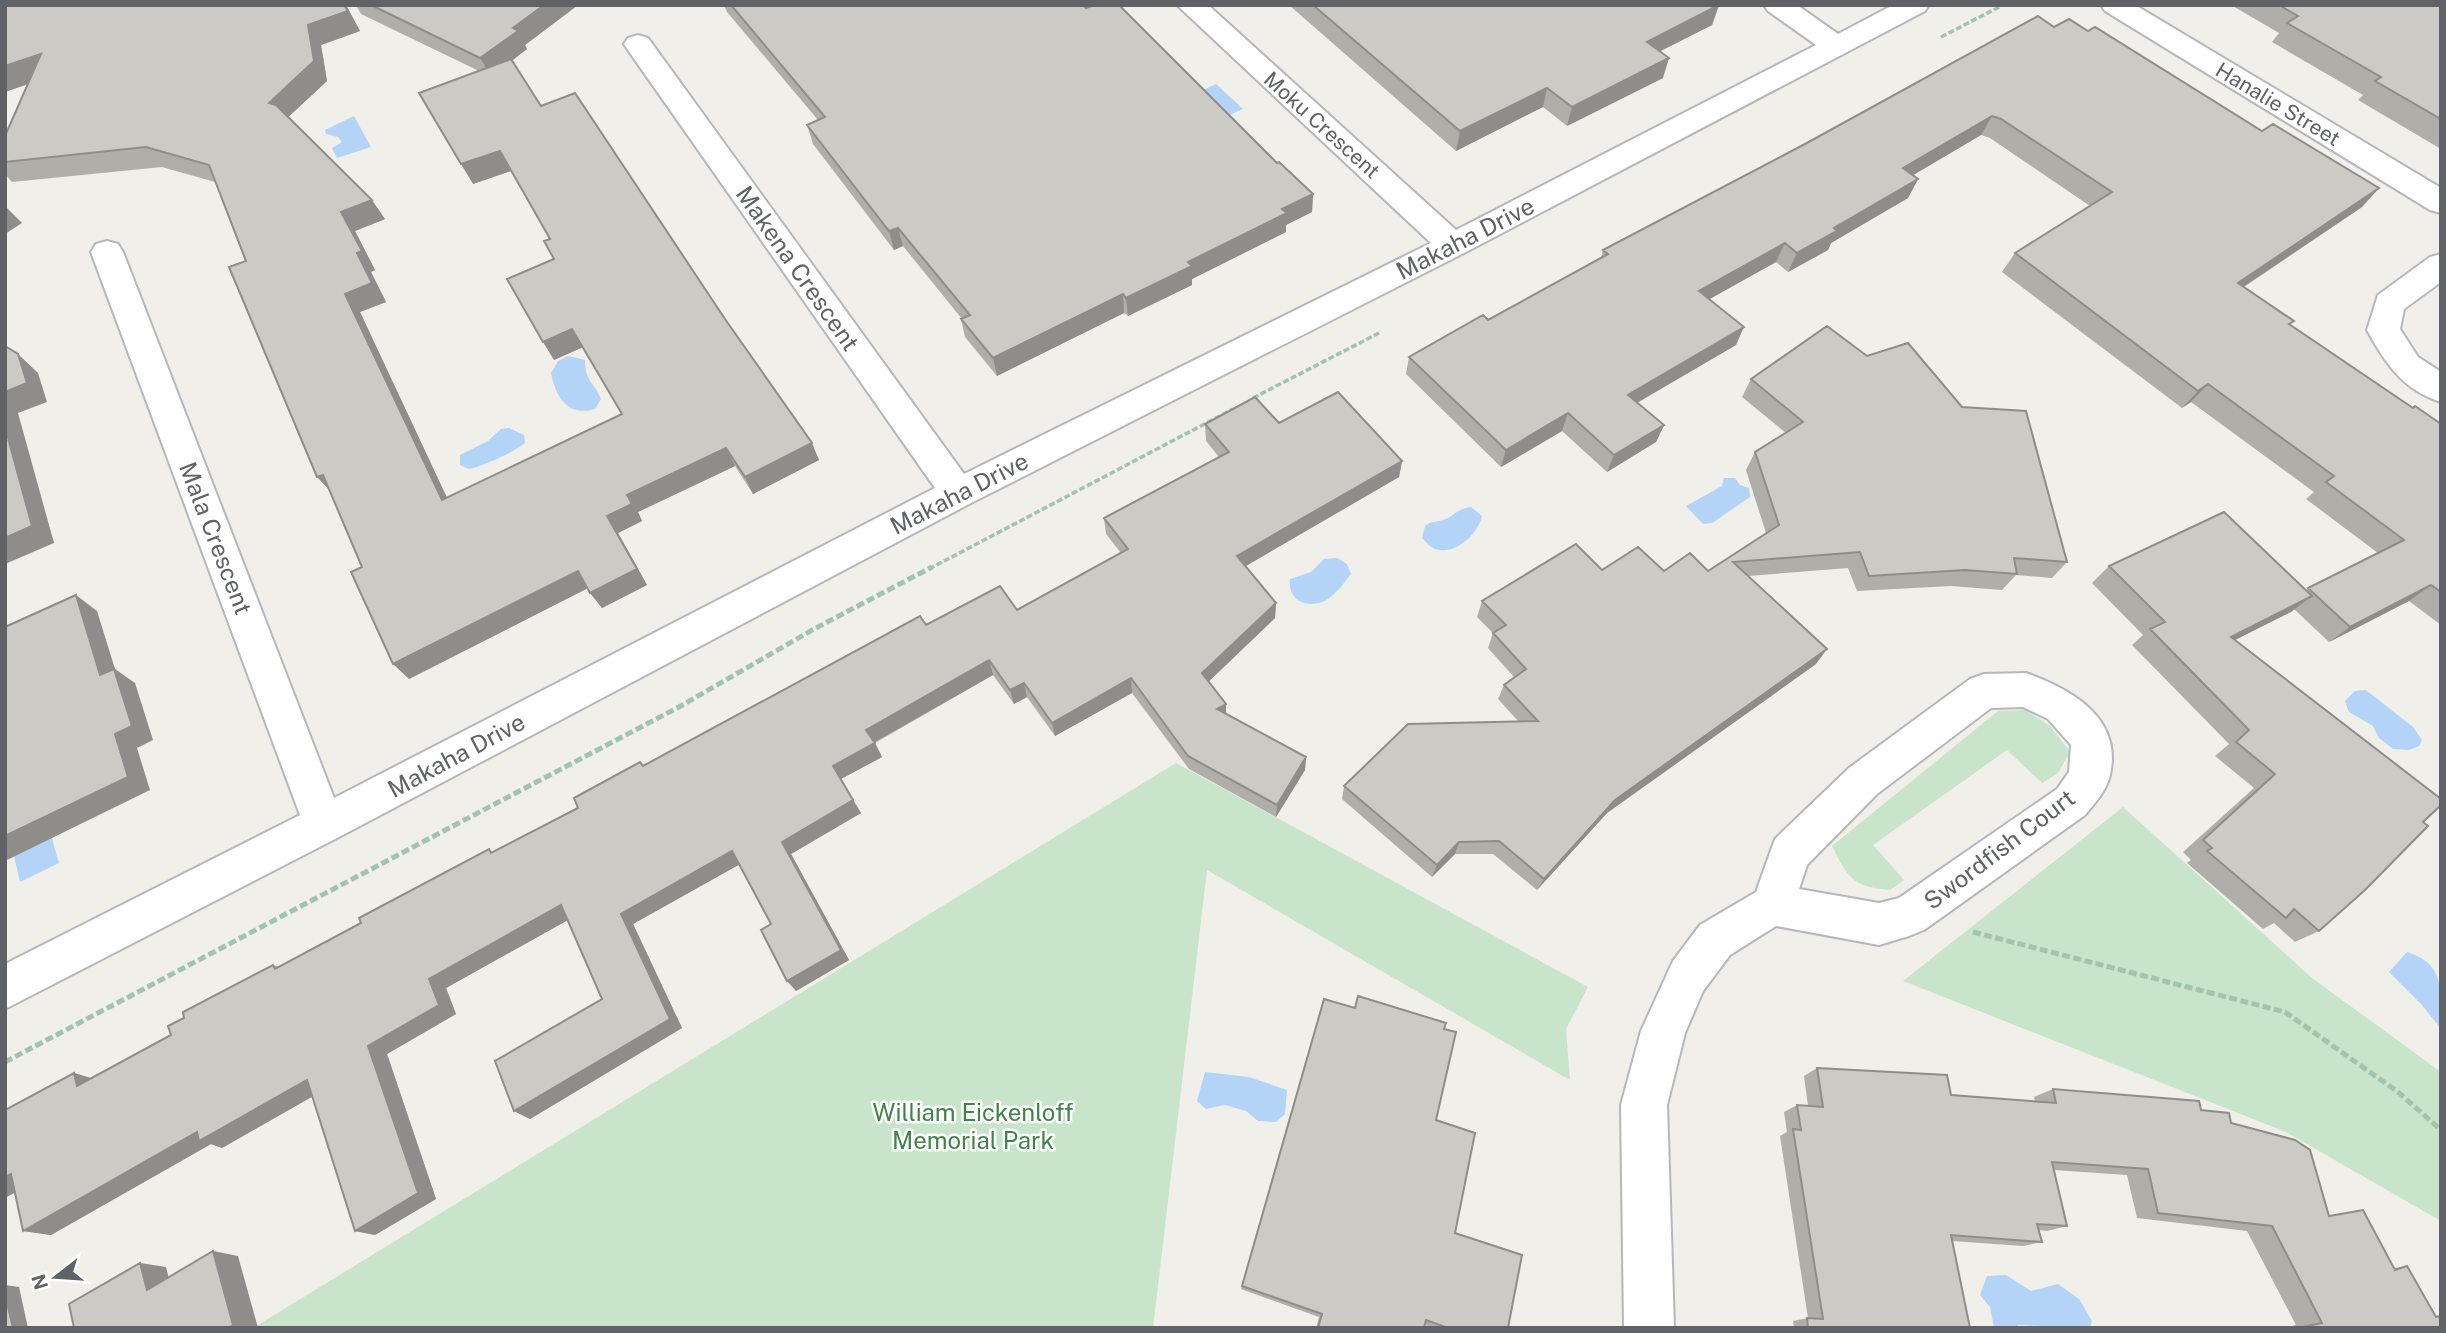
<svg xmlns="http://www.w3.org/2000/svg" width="2446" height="1333" viewBox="0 0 2446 1333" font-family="'Public Sans',sans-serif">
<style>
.green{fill:#c8e4ca}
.water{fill:#b3d4f6}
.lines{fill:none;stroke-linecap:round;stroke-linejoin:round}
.street-casing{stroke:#b5b7bb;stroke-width:4}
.path-far1{stroke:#a2c4ae;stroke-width:3.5;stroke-dasharray:6 2.5;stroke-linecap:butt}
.path{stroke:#a2c4ae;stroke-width:5;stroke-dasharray:8 3.5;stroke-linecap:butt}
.street{fill:#fff;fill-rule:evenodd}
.wall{fill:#afaea9}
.shaded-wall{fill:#8e8d8a}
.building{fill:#cbcac5;stroke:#8e8d8a;stroke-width:2}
.labels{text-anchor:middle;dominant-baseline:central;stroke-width:5;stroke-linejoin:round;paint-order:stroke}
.far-street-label{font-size:21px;fill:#606267;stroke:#fff}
.street-label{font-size:24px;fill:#606267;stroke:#fff}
.park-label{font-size:24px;fill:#418449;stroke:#fff}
</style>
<rect width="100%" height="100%" fill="#f0efe9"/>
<path class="green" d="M2026 710 2050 726 2070 752 2058 773 2042 783 2007 750 1873 845 1904 880 1890 890C1853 887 1848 878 1832 846L1998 711Z
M1176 763 1588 987 1566 1029 1570 1080 1207 870 1153 1328H253Z
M2123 807 2312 978 2441 1072V1221L2286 1132 1903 981Z"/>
<path class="water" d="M1216 84 1243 109 1223 118 1197 93Z
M354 116 371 147 337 158 332 148 342 142 338 137 326 134 325 130Z
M568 356 585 360C585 382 594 382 601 399L595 409C568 417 556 398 551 373L558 361Z
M509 428 524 435 525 443C514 452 483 466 469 469L460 465V455L488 441 501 429Z
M1724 478H1735L1740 485 1749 488 1750 497 1712 523 1703 524 1686 506 1722 486Z
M1471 507 1482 516C1478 534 1455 556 1435 549 1430 547 1426 542 1422 538L1425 526C1432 520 1435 523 1443 520 1454 517 1454 510 1471 507Z
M1337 558 1347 564 1351 574C1344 583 1337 593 1328 599 1310 610 1287 602 1290 579L1311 572 1324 559Z
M2366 690 2413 727 2422 740 2419 746 2409 750 2393 749 2379 738 2373 726 2349 712 2345 701 2355 691Z
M44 811 59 863 20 882 8 829Z
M2407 952C2446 964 2441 992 2441 1029L2422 1005 2389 972Z
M1205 1072 1249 1077 1287 1090 1285 1114 1276 1122 1258 1121 1246 1111 1225 1105 1206 1109 1197 1101Z
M2006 1275 2031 1291 2058 1284 2079 1299 2092 1321 2090 1328 2018 1325 2015 1328H1994L1990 1307 1980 1295 1987 1276Z"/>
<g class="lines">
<defs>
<path id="street" d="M1177 5H1208L1456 230 1816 45 1768 11 1764 5H1797L1838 34 1893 5H1929L1925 11 1464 253 971 503 339 837 5 1009V964L300 815 91 252 96 244 107 241 118 244 123 252 334 798 935 488 628 50 624 44 628 38 638 35 648 38 964 474 1431 243Z
M2101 5H2135L2441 188V213L2430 210 2105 11Z
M2441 254V282L2404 309 2400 329 2418 357 2441 372V402C2403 390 2385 363 2367 330L2378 295 2430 257Z
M2026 673C2073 690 2125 719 2109 779 2105 792 2094 804 2085 815L1924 930 1909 936 1879 945 1776 926 1730 955 1703 991 1685 1033 1667 1105 1674 1328H1624L1621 1105 1641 1031 1673 961 1700 925 1756 892 1775 839 1849 768 1970 679 1984 674ZM2023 707 2048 719 2071 745 2069 772 2057 789 1899 898 1879 903 1799 889 1807 865 1877 794 1991 708Z"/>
</defs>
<use href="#street" class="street-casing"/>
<path class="path-far1" d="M1941 37 2003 5
M1253 398 1379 333
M929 569 1233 409"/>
<path class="path" d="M1973 932 2285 1012 2398 1092 2441 1130
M5 1062 679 707 814 629 932 567"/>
<use href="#street" class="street"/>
</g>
<path class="wall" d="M5 5H346L360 31 321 45 327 81 288 117 385 219 355 231 375 270 371 272 386 302 360 312 447 498 622 414 583 347 554 360V259L550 239 511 171 473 184 479 71 361 14 356 5H578L525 45 527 49 512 61 541 106 819 460 753 494 735 466 638 512 642 521 618 533 647 585 602 608 588 588 409 679 362 567 215 182 162 167 12 182 5 174V136L28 84 5 92Z
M724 5H1083L1277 163 1313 194 1312 212 1286 225V232L1192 279V285L1128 316 1124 313 997 376 965 337 961 319H962L903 246 894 250 813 144 807 125 818 120 727 12Z
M1289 5H1719L1712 25 1660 51 1663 78 1567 126 1543 107 1456 151Z
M2231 5H2441V149L2358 100 2363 95 2272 42 2279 33Z
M2054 27 2088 31 2262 131 2379 188 2362 207 2244 287 2294 321 2290 325 2413 408 2441 424V625L2409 601 2329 642 2294 609 2235 640 2423 822 2319 931 2295 942 2274 923 2263 929 2187 863 2191 860 2183 852 2254 788 2215 756 2229 744 2132 645 2143 635 2092 583 2109 566 2306 590 2378 553 2306 499 2314 492 2191 402 2182 408 2002 272 2015 253 2090 206 1990 138 1981 135 1913 175 1918 179 1908 198 1831 243 1828 250 1788 272 1776 262 1709 299 1736 345 1637 403 1664 425 1656 442 1607 472 1562 431 1501 467 1406 374 1409 357 1488 320 1601 258 1603 250Z
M1751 379 2067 562 2052 578 2016 575 2002 590 1951 586 1857 591 1848 568 1748 576 1816 664 1607 813 1537 890 1493 854H1455L1432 877 1342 799 1344 786 1519 722 1498 699 1504 685 1514 677 1488 648 1493 633 1477 617 1482 601 1602 570 1708 571 1766 533 1746 470 1755 452 1786 433 1742 397Z
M1279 423 1402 461 1399 477 1246 566 1276 603 1275 618 1209 681 1226 714 1306 757 1305 770 1276 817 1189 769 1132 693 1055 736 1027 697 1014 704 993 675 875 743 882 757 841 779 861 813 791 854 849 960 796 991 771 924 740 864 633 924 682 1028 530 1119 514 1111 602 999 568 920 446 988 456 1014 387 1054 436 1199 375 1235 355 1231 312 1097 222 1148 211 1144 51 1235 23 1231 74 1073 91 1078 171 1035 184 1018 273 965 279 967 578 808 640 762 644 766 926 625 1017 610 1121 553 1106 534 1104 518 1219 457 1206 441 1205 424Z
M1355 1008 1444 1029 1436 1120 1455 1233 1508 1328H1434L1425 1325 1424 1328H1316L1319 1317 1241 1289 1242 1286Z
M1817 1068 1951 1095 2035 1101 2034 1097 2053 1089 2201 1110 2231 1123 2329 1216 2394 1268 2407 1266 2435 1316 2441 1315V1328H2285L2296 1325 2247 1231 2137 1218 2127 1175 2054 1170 2067 1226 2047 1231 2039 1230 2042 1242 2023 1246 1952 1241 1970 1328H1794L1793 1321 1808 1318 1780 1136 1787 1132 1784 1112 1797 1105 1808 1106 1804 1076Z"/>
<path class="shaded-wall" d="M344 5H346L360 31 321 45 327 81 283 122 269 103 308 25Z
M544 5H578L525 45 527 49 491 76 480 58 513 28Z
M1719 5 1712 25 1641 61 1647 42Z
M41 54 57 74 5 92V66Z
M1669 58 1663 78 1567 126 1572 107Z
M1547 88 1543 107 1456 151 1460 131Z
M1992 116 1981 135 1893 187 1903 168Z
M500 151 511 171 473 184 461 164Z
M1918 179 1908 198 1831 243 1828 250 1788 272 1797 253 1834 228Z
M2379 188 2362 207 2222 301 2238 283Z
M1313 194 1312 212 1286 225V232L1192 279V285L1128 316 1126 298 1282 209Z
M372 200 385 219 355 231 375 270 371 272 386 302 360 312 456 517 442 500 345 294 357 253 341 212Z
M5 206 22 223 5 234Z
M898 228 903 246 894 250 889 231Z
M1785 243 1776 262 1692 309 1699 291Z
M1123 294 1124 313 997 376 993 358Z
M1744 327 1736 345 1621 412 1628 395Z
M572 329 583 347 554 360 543 342Z
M18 354 38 373 47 402 18 413 54 543 5 564V392Z
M2208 384 2191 402 2182 408 2198 391Z
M1568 413 1562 431 1501 467 1506 450Z
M1664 425 1656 442 1607 472 1614 455Z
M812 443 819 460 753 494 745 477Z
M726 448 735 466 638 512 642 521 618 533 647 585 602 608 590 593 607 516 627 495Z
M1402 461 1399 477 1237 571V556Z
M323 475 333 494 317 477Z
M578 571 590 587 409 679 393 664Z
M2431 585 2409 601 2329 642 2350 627Z
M76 595 97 611 115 669 135 683 153 740 137 748 150 790 5 861V836L115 734 100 675Z
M2312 596 2291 612 2211 652 2231 637Z
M1276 603 1275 618 1203 687 1202 673Z
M1827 649 1816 664 1607 813 1537 890 1544 879 1615 800Z
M989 660 993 675 873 743 866 730Z
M1131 678 1132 693 1055 736 1052 723Z
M1024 683 1027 697 1014 704 1010 690Z
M1226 704V718L1217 709Z
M875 743 882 757 841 779 833 766Z
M1306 757 1305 770 1276 817 1277 805Z
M853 800 861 813 791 854 849 960 796 991 787 981 782 842Z
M1459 842 1455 854 1432 877 1437 865Z
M732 851 742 863 633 924 682 1028 530 1119 514 1111 670 1019 621 914Z
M561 905 575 916 446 988 456 1014 387 1054 436 1199 375 1235 355 1231 368 1046 429 979Z
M74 1073 100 1081 77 1086Z
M307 1080 327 1088 222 1148 211 1144 51 1235 23 1231 197 1132Z
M11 1174 38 1180 5 1198V1177Z
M213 1251 238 1256 258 1328H229Z
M140 1263 166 1267 173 1294 147 1290Z
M5 1285 19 1287 28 1328H13L5 1294Z"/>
<path class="building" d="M5 5H344L348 11 308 25 314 61 269 103 276 105 372 200 341 212 362 251 357 253 372 283 345 294 442 500 622 414 572 329 543 342 507 279 554 259 544 241 550 239 500 151 461 164 419 93 511 59 541 106 575 93 725 319 812 443 745 477 726 448 627 495 632 504 607 516 637 569 590 593 578 571 393 664 351 572 362 567 323 475 317 477 229 267 246 261 209 165 146 147 5 162V136L41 54 5 66Z
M371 5H544L513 28 518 31 480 58Z
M731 5H1083L1086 8 1094 5H1119L1277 163 1279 162 1313 194 1282 209 1287 213 1188 262 1192 266 1126 298 1123 294 993 358 961 319 970 315 898 228 889 231 807 125 825 117Z
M1313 5H1719L1647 42 1669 58 1572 107 1547 88 1460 131Z
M2279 5H2441V119L2375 81 2381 77 2287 23 2298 16Z
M2038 16 2054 27 2069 19 2088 31 2095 27 2262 131 2273 124 2379 188 2238 283 2294 321 2289 324 2413 408 2415 406 2441 424V592L2431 585 2350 627 2308 588 2404 540 2326 482 2334 476 2208 384 2198 391 2015 253 2112 192 2001 119 1992 116 1903 168 1918 179 1834 228 1837 231 1797 253 1785 243 1699 291 1744 327 1628 395 1664 425 1614 455 1568 413 1506 450 1409 357 1483 315 1488 320 1608 254 1603 250 1805 144Z
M1827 326 1867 356 1908 343 1962 407 2026 411 2067 562 2014 558 2017 574 1965 570 1869 576 1860 552 1733 562 1827 649 1615 800 1544 879 1499 841 1459 842 1437 865 1344 786 1408 724 1538 721 1504 685 1526 669 1493 633 1506 625 1482 601 1576 544 1602 570 1638 547 1664 571 1690 553 1708 571 1779 525 1755 452 1803 422 1751 379Z
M5 346 18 354 27 383 5 392Z
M1338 392 1402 461 1237 556 1276 603 1202 673 1226 704 1217 709 1306 757 1277 805 1188 756 1131 678 1052 723 1024 683 1010 690 989 660 866 730 875 743 833 766 853 800 782 842 841 950 787 981 761 930 771 924 732 851 621 914 670 1019 514 1111 495 1061 602 999 561 905 429 979 439 1005 368 1046 418 1193 355 1231 307 1080 199 1141 197 1132 23 1231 11 1174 5 1177V1110L74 1073 77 1086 171 1035 168 1026 184 1018 183 1012 273 965 275 969 361 923 359 918 489 849 491 853 578 808 574 798 640 762 643 766 920 616 926 625 1000 586 1017 610 1128 549 1104 518 1229 452 1205 424 1255 397 1279 423Z
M5 427 32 526 5 538Z
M2224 512 2312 596 2231 637 2441 799V805L2423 822 2428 826 2365 890 2319 931 2294 909 2286 918 2207 851 2212 848 2203 840 2275 774 2236 742 2249 730 2150 629 2165 622 2109 566Z
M76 595 100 675 114 669 132 726 115 734 128 777 5 836V627Z
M1358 996 1446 1023 1444 1029 1456 1032 1436 1120 1475 1133 1455 1233 1522 1255 1508 1328H1448L1426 1320 1424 1328H1318L1322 1314 1242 1286 1324 999 1355 1008Z
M1817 1068 1947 1075 1951 1095 2056 1103 2053 1089 2199 1101 2201 1110 2229 1113 2231 1123 2295 1140 2310 1150 2329 1216 2363 1210 2395 1270 2407 1266 2436 1317 2441 1316V1328H2298L2322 1323 2272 1226 2158 1213 2148 1169 2052 1162 2067 1226 2037 1224 2042 1242 1951 1235 1970 1328H1808L1807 1318 1823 1319 1793 1129 1801 1130 1797 1105 1823 1107Z
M213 1251 233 1325 229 1328H74L69 1304 140 1263 147 1290Z
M5 1294 13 1328H5Z"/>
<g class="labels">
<g class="far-street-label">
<text transform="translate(2278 104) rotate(31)">Hanalie Street</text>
<text transform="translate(1322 125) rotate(42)">Moku Crescent</text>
</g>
<g class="street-label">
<text transform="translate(1465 238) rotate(-27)">Makaha Drive</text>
<text transform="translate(798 268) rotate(55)">Makena Crescent</text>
<text transform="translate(959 493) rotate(-27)">Makaha Drive</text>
<text transform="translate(216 538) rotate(69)">Mala Crescent</text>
<text transform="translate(456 755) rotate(-28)">Makaha Drive</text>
<text transform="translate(1999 849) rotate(-37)">Swordfish Court</text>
</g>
<g class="park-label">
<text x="973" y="1112">William Eickenloff<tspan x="973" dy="28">Memorial Park</tspan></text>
</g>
</g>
<rect width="2446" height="1333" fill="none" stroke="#606267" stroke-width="14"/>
<g transform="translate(56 1277) rotate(253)" stroke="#ffffff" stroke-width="5" paint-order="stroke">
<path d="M0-5L12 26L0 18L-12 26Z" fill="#606267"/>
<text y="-10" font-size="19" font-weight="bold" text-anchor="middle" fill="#606267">N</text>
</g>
</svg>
